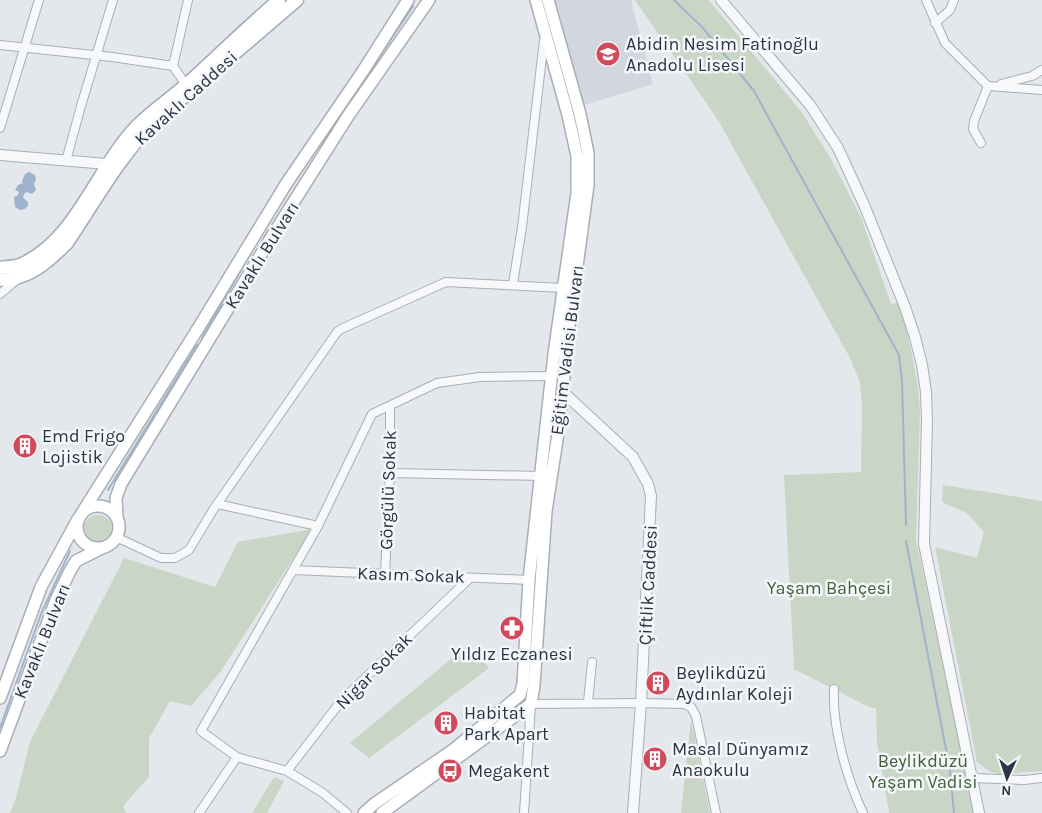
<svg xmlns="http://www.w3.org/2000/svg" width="1042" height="813" viewBox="0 0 1042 813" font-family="Karla,sans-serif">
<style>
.built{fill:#d2d6de}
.green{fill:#c9d6c5}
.water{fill:#9fb4cc}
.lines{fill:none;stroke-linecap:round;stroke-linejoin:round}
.stream{stroke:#9fb4cc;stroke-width:2}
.minor-casing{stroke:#a9aeb7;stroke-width:10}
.tertiary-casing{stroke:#a9aeb7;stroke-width:12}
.secondary-casing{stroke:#a9aeb7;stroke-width:14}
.primary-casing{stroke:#a3abb8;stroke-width:15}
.minor{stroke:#f7f8fa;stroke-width:8}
.tertiary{stroke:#f7f8fa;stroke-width:10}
.secondary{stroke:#fff;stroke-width:11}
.primary{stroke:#fff;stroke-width:12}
.labels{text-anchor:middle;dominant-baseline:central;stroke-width:5;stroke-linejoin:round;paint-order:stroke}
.poi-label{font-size:18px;fill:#2b3445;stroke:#f4f6f9;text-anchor:start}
.street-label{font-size:18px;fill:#2b3445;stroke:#f4f6f9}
.park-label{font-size:18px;fill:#3f6138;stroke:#f4f6f9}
</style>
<rect width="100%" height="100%" fill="#e4e7ec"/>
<path class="built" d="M554 0H631L653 84 584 105Z"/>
<path class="green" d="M635 0H709L803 114 832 161 861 217 891 304 900 303 911 349 918 388 920 411 916 540 975 813H889L877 743 876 709 867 706 794 669 784 475 861 472 862 407 860 382 850 358 718 120Z
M943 485 1042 501V771L998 774 989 771 977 762 935 547 977 558 984 532 967 513 942 502Z
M83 530a15 15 0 1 1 30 0a15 15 0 1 1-30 0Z
M312 529 221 671 191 706 170 701 149 738V777L123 806 126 813H10L16 798 30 742 124 558 215 587 238 542Z
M468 645 489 668 369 758 350 743Z
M691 720 710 813H681Z
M274 777 284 781 267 813H252Z"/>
<path class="water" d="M29 172 35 175 36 179 34 184 36 190 32 194 27 192 24 194 23 198 28 202V205L25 209 20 210 15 207 14 197 18 195 19 192 15 190 18 185 23 183 22 181 25 174Z"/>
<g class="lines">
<path class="stream" d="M674 0 703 28 754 91 899 355 902 381 906 525
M370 71 413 6
M332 127 363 81
M322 142 327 134
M202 338 254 247
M108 490 197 345
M906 541 950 770 954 813
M0 728 41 614 70 551"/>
<defs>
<path id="minor" d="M926 0 945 43 988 86 1042 90
M935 23 950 10 954 0
M0 45 112 57 173 66 186 85
M173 66 188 0
M1001 84 1032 76 1042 70
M0 128 39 0
M981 143 973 129 974 121 988 86
M66 161 81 106 113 0
M513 284 522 227 544 40
M0 294 18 279
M390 473 540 476
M217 504 318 526
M116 537 161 558H175L189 550 213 510 337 332 341 329 446 282 563 288
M293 570 529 580
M385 574 390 473V406
M834 689C832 727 847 779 863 813
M588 702 592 662
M531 704 641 703 684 704 691 707 696 716 716 813
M287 771 342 700 470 578
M973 778 1024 780 1042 778
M199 813 237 757
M347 813 323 793 287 771 237 757 201 731 318 526 372 414 437 383 480 377 552 376
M524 813 531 704"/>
<path id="tertiary" d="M721 0 810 105 838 148 865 207 905 307 915 337 922 365 926 392 927 421 924 544 979 813
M0 155 107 164
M563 392 633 457 648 484 651 496 641 703 633 813"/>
<path id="secondary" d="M77 527a21 21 0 1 1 42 0a21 21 0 1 1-42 0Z
M82 513 199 327 286 184 363 71 408 0
M117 518 116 498 121 484 274 233 348 116 429 0
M0 698 41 587 78 519
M0 751 56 600 70 571 76 561 104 547
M364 813 374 804 453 750 520 695 523 684 529 580 554 354 577 193V156L568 115 536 0
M382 813 531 704 534 685 546 511 557 440 563 392 565 355 588 185V153L580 114 548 0"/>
<path id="primary" d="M0 268C7 267 16 267 22 264 77 239 97 167 137 126 153 110 171 98 187 84 218 56 247 27 279 0
M0 280C28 280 48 262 67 243 94 203 118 159 152 124L297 0"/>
</defs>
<use href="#minor" class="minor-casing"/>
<use href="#tertiary" class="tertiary-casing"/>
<use href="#secondary" class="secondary-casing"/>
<use href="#primary" class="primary-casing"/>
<use href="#minor" class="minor"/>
<use href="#tertiary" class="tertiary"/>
<use href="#secondary" class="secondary"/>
<use href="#primary" class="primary"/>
</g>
<defs>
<symbol id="school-disc" viewBox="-11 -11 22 22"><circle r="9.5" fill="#d1495b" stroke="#f4f6f9"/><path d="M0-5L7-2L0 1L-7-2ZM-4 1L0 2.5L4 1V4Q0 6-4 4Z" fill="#fff"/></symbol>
<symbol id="building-disc" viewBox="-11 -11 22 22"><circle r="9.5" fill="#d1495b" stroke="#f4f6f9"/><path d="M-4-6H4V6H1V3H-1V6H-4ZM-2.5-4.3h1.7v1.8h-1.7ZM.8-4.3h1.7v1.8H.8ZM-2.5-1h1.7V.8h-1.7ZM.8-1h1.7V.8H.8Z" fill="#fff"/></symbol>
<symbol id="pharmacy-disc" viewBox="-11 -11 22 22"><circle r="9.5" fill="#d1495b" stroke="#f4f6f9"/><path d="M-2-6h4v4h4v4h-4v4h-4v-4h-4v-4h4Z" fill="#fff"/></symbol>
<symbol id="bus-disc" viewBox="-11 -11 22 22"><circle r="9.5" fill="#d1495b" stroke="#f4f6f9"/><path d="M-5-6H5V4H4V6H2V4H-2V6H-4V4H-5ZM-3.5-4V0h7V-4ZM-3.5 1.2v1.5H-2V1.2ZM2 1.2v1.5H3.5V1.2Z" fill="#fff"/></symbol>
</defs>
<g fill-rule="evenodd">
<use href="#school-disc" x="594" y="40" width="28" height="28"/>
<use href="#building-disc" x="11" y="432" width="28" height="28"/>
<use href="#pharmacy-disc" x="498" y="614" width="28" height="28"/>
<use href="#building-disc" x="644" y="669" width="28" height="28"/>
<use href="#building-disc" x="432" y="709" width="28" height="28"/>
<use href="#building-disc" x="641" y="745" width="28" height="28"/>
<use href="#bus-disc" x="436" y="757" width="28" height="28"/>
</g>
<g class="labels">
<g class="poi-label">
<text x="626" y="44">Abidin Nesim Fatinoğlu<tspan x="626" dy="21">Anadolu Lisesi</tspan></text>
<text x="42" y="436">Emd Frigo<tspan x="42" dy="21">Lojistik</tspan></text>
<text x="512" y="654" text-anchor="middle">Yıldız Eczanesi</text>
<text x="676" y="673">Beylikdüzü<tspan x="676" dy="21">Aydınlar Koleji</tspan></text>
<text x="464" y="713">Habitat<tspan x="464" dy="21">Park Apart</tspan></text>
<text x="672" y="749">Masal Dünyamız<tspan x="672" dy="21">Anaokulu</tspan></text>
<text x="468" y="771">Megakent</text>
</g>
<g class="street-label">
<text transform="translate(186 98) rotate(-42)">Kavaklı Caddesi</text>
<text transform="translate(262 255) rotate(-58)">Kavaklı Bulvarı</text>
<text transform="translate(567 350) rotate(-83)">Eğitim Vadisi Bulvarı</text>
<text transform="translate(388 490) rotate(-88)">Görgülü Sokak</text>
<text transform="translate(411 575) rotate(2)">Kasım Sokak</text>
<text transform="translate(648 585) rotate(-87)">Çiftlik Caddesi</text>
<text transform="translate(42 641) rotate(-68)">Kavaklı Bulvarı</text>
<text transform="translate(374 671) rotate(-45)">Nigar Sokak</text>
</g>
<g class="park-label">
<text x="829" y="588">Yaşam Bahçesi</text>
<text x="923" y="761">Beylikdüzü<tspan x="923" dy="21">Yaşam Vadisi</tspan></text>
</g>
</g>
<g transform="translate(1007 778) rotate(183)" stroke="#f4f6f9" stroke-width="4" paint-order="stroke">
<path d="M0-4L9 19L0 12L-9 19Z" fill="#2b3445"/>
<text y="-8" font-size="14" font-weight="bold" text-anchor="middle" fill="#2b3445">N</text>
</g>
</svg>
